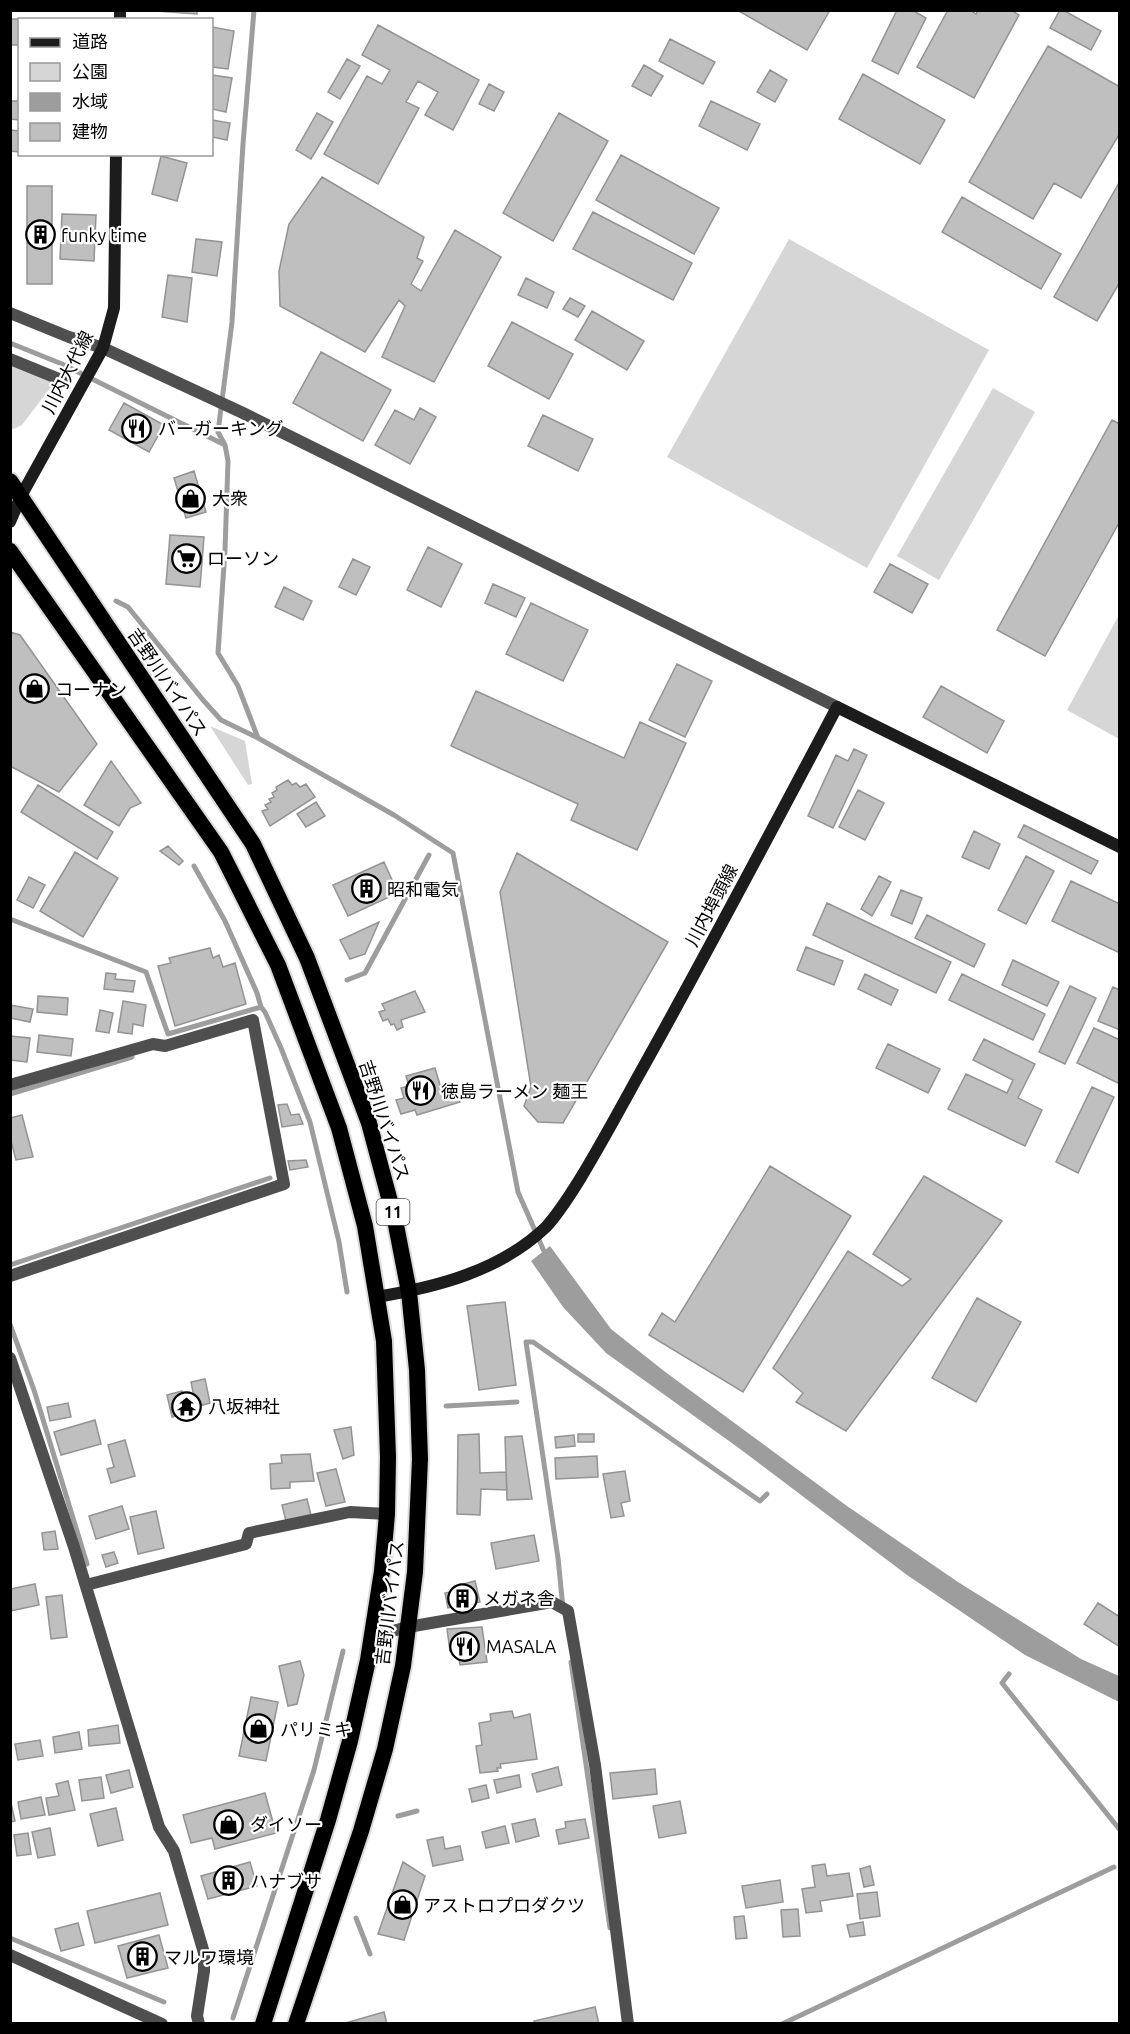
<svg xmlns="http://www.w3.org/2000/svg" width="1130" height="2034" viewBox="0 0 1130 2034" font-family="Ubuntu,'Noto Sans JP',sans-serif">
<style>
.green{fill:#d6d6d6}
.water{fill:#9d9d9d}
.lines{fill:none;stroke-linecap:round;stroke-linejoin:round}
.stream{stroke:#9d9d9d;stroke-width:5}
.building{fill:#bfbfbf;stroke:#939393;stroke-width:1.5}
.trunk-casing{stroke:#dbdbdb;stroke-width:20}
.pedestrian{stroke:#4f4f4f;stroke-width:12}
.minor{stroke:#4f4f4f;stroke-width:12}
.tertiary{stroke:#4f4f4f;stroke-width:12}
.secondary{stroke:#1c1c1c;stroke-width:12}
.trunk{stroke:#000;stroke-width:16}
.labels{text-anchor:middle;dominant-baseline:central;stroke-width:4.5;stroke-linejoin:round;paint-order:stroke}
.shield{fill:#fff;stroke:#4c4c4c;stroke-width:1.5}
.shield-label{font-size:16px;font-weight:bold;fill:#000}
.poi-label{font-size:18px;fill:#000;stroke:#fff;text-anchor:start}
.street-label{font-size:18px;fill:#000;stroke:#fff}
</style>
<rect width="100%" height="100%" fill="#fff"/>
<path class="green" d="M789 239 989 350 867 568 667 457Z
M11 365 54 383 22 425 11 430Z
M993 388 1035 412 939 580 897 556Z
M1119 615V739L1067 710Z
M210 726 245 741 252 784 248 785Z"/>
<path class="water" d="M550 1246 611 1329 664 1371 847 1506 958 1582 1081 1659 1119 1676V1702L1025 1655 907 1575 736 1446 606 1353 563 1307 531 1261Z"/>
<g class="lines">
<path class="stream" d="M254 10 243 144 232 322 218 432 225 445 228 461 225 550 218 653 238 686 258 738
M10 343 62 364 225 445
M116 601 128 607 203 700 221 720 258 738 394 815 453 853 518 1192 547 1258
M194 866 225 921 257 993 261 1007 265 1012 281 1048 310 1122 339 1242 347 1292
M10 919 146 972 168 1034 261 1007
M347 980 365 973 429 855
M10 1094 132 1057
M10 1265 270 1178
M10 1324 34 1390 87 1564
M446 1406 517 1402
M563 1608 558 1558 526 1342H533L760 1501 767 1494
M571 1662 610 1928
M1009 1674 1002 1683 1120 1830
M398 1816 417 1811
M356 1918 370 1954
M10 1938 164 2002
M233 2018 314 1770 343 1651
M782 2024 1114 1867"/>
</g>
<path class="building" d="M142 10H197V14Z
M737 10H830L807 50Z
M897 10H912L926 18 898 74 872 61Z
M948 10H970L976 14 978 10H1011L1019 15 974 98 917 67Z
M1060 10H1063L1101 31 1091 50 1050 28Z
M10 19H31L20 20V45H10Z
M378 25 479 80 453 130 425 115 438 92 418 81 406 102 419 108 378 184 324 154 367 76 382 84 390 70 362 55Z
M212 27 234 31 228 69 212 67Z
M670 39 715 62 703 84 659 61Z
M1048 46 1120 87V133L1081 198 1054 183 1033 219 969 182Z
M347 59 360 66 340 99 328 92Z
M644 65 663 76 651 96 632 86Z
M770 70 787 80 775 102 757 92Z
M863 74 945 120 920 164 839 119Z
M212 75 232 78 226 112 212 109Z
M489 84 504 92 494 111 479 104Z
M10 101H20V120L10 119Z
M711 101 760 124 747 150 699 126Z
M317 113 333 122 311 159 296 150Z
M559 113 608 141 553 241 503 213Z
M212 120 230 123 227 140 212 137Z
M10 130 20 131V152L10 151Z
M621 155 719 208 694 254 596 200Z
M161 156 187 163 177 201 152 194Z
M322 177 424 237 417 258 423 261 411 284 421 291 455 230 501 257 434 382 382 357 405 306 399 300 365 352 280 306 279 271 289 224Z
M1120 181V282L1097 321 1054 297Z
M27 186H52V284H27Z
M962 197 1061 254 1041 289 942 232Z
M593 212 692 263 673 300 573 249Z
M62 214 96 215 94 261 60 259Z
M196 239 222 242 217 276 192 272Z
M168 275 192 278 187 322 162 317Z
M526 278 554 292 547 308 518 295Z
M570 298 585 306 578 317 563 309Z
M592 311 644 341 627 370 575 340Z
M512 322 573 354 549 399 488 366Z
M321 352 391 390 363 441 293 403Z
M124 403 164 425 149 452 109 430Z
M420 408 436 417 410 464 375 445 395 410 414 420Z
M543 415 593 439 578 471 528 446Z
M1112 420 1120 424V521L1045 656 997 630Z
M194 471 206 512 186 518 174 478Z
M170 535 204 537 200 587 166 584Z
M428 547 462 564 441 607 407 590Z
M353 559 370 567 356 595 339 587Z
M890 564 928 584 912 613 874 592Z
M493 584 525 598 516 617 485 603Z
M284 587 312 601 303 620 275 607Z
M531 603 588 630 563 681 506 654Z
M10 632 20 635 97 744 59 792 10 766Z
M677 664 712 681 685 737 649 720Z
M941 686 1004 721 987 753 923 717Z
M476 691 624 758 640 722 686 743 637 850 571 820 578 804 451 746Z
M854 749 867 755 833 828 808 816 836 755 848 761Z
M111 761 141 803 130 808 119 826 84 805Z
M288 780 292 785 296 783 300 787 306 784 315 797 270 826 262 811 268 809 265 805 271 802 269 799 274 797 272 793 277 790 276 787Z
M38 785 113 832 97 859 21 812Z
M858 790 884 803 865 840 839 827Z
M316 802 325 816 306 827 297 814Z
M1024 825 1098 861 1091 874 1018 837Z
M974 831 1000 844 989 869 962 857Z
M168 846 183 861 179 865 160 851Z
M75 852 118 878 83 937 40 911Z
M517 853 668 942 563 1123 538 1122 524 1106 531 1087 500 892Z
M1026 856 1054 871 1026 924 998 910Z
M384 862 398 893 348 916 333 885Z
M879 876 891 882 872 916 861 909Z
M29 877 45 885 33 908 17 900Z
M1071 881 1120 904V953L1052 921Z
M901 890 922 898 912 924 891 915Z
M827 903 951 962 936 993 813 935Z
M927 915 985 944 974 967 915 938Z
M379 922 365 954 350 959 340 940Z
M806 947 843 961 834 985 797 970Z
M210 948 213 958 219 955 223 967 235 963 246 1004 175 1026 158 966 171 963 169 958Z
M1013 960 1059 982 1047 1006 1002 985Z
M106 973 116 974 115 979 135 981 133 992 104 989Z
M865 974 898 990 891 1005 858 989Z
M962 974 1045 1014 1033 1040 949 1000Z
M1070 986 1096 998 1065 1064 1039 1052Z
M1113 987 1120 990V1030L1098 1021Z
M415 991 425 1012 401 1020 403 1027 397 1030 394 1024 391 1025 388 1019 383 1021 379 1012 385 1010 382 1004Z
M38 996 68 998 67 1015 37 1012Z
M123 1001 146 1005 143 1026 133 1024 132 1034 118 1032Z
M10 1005 33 1009 30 1022 10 1018Z
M100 1010 113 1013 109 1033 96 1031Z
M1094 1028 1120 1040V1084L1077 1063Z
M39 1035 73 1039 71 1056 37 1052Z
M10 1036 30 1038 27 1062 10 1060Z
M984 1039 1035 1064 1018 1098 1042 1110 1025 1146 948 1109 966 1074 1007 1093 1013 1080 973 1060Z
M888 1044 940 1069 928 1093 876 1068Z
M435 1068 440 1085 453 1082 460 1102 417 1115 415 1110 401 1114 396 1100 404 1098 401 1088 409 1086 406 1076Z
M1092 1087 1114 1097 1078 1173 1056 1162Z
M287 1104 291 1115 299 1114 303 1124 282 1127 278 1105Z
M22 1115 33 1157 16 1160 10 1137V1118Z
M306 1160 308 1167 290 1170 288 1161Z
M770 1166 851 1216 743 1392 649 1335 662 1313 675 1322Z
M924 1176 1002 1221 846 1431 796 1402 803 1393 773 1368 848 1251 902 1286 911 1279 873 1254Z
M977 1298 1021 1322 976 1402 932 1378Z
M505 1302 516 1385 479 1390 467 1306Z
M205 1379 210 1403 196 1407 191 1382Z
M182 1391 188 1413 172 1417 167 1395Z
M68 1403 71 1417 50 1421 47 1407Z
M95 1420 101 1444 61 1455 54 1432Z
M351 1427 354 1455 343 1459 334 1430Z
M479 1434 480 1473 506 1472 507 1490 481 1489 480 1515 457 1514 458 1435Z
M578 1434H594V1442H578Z
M574 1435 575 1446 556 1448 555 1437Z
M522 1436 532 1499 507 1500 505 1437Z
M125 1440 135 1476 111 1483 107 1469 114 1467 108 1445Z
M310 1454 314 1481 290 1482V1488L271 1489 270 1464 282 1463 281 1455Z
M597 1456 598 1477 556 1479 555 1458Z
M336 1469 345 1502 326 1506 317 1473Z
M625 1471 630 1501 621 1503 624 1516 611 1518 603 1474Z
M307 1499 311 1515 286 1521 282 1505Z
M122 1506 129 1529 96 1539 89 1516Z
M156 1511 164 1548 138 1554 130 1517Z
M55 1531 58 1549 44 1550 42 1533Z
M534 1535 539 1561 496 1569 491 1543Z
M114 1552 118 1563 106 1567 102 1555Z
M475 1581 480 1602 448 1608 445 1593 460 1590 459 1585Z
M35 1584 39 1605 10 1611V1589Z
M62 1595 67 1637 51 1639 46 1597Z
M1098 1603 1120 1617V1647L1084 1624Z
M482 1627 487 1662 460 1665 458 1650 450 1651 447 1629Z
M300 1661 304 1675 297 1704 288 1706 279 1666Z
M251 1697 278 1702 266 1761 239 1756Z
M512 1711 514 1718 530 1714 537 1759 500 1764 501 1768H497L498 1771 480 1773 476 1746 482 1745 479 1723 491 1721 490 1714Z
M118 1725 120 1743 89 1746 88 1730Z
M79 1732 82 1749 55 1753 53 1737Z
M40 1740 43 1756 18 1760 15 1744Z
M558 1767 562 1785 537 1792 532 1774Z
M655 1769 657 1794 613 1799 610 1773Z
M129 1770 133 1787 111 1793 106 1775Z
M519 1775 521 1787 497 1793 494 1780Z
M101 1777 104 1798 82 1801 79 1780Z
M68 1781 75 1810 49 1815 46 1798 59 1796 56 1784Z
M486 1785 489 1798 472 1802 469 1789Z
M265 1793 276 1833 215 1849 212 1838 191 1843 183 1815Z
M41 1797 45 1815 21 1819 18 1802Z
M10 1799 15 1821 10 1822Z
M680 1801 686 1833 659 1838 653 1806Z
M116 1808 123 1840 98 1846 90 1814Z
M535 1819 539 1836 516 1842 512 1824Z
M585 1819 589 1838 559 1844 556 1830 566 1828 565 1822Z
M505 1826 509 1843 486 1848 482 1832Z
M50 1828 55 1855 38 1858 32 1832Z
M28 1833 31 1854 17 1856 14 1835Z
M443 1837 445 1849 460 1846 463 1860 433 1866 427 1840Z
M250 1862 257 1886 208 1899 201 1876Z
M403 1862 425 1876 404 1940 378 1934Z
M825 1864 827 1876 849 1873 853 1896 820 1901 822 1911 806 1913 802 1889 815 1887 812 1866Z
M870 1866 874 1885 864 1887 860 1869Z
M780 1880 783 1902 746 1908 742 1886Z
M877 1892 880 1916 860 1919 857 1894Z
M160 1893 168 1925 95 1943 87 1911Z
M798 1909 800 1936 783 1937 781 1910Z
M744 1916 747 1938 736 1939 734 1917Z
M863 1922 865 1935 850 1937 847 1925Z
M78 1923 84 1945 61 1951 55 1929Z
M159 1935 168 1968 127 1978 118 1946Z
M595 2007 599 2024H535L534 2021Z
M384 2012 387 2024H342Z"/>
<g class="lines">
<defs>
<path id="trunk" d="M10 481 253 844 307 958 369 1123 395 1220 409 1292 417 1370 420 1459 415 1572 403 1666 385 1749 361 1831 296 2024
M10 551 221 852 278 965 339 1128 365 1226 384 1341 388 1457 387 1514 382 1571 368 1660 350 1741 328 1820 263 2024"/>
</defs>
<use href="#trunk" class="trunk-casing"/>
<path class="pedestrian" d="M10 359 64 381"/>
<path class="minor" d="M10 1085 153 1044 165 1046 253 1020 284 1184 10 1276
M10 1358 74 1547 159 1827 174 1851 204 1953V1971L197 2016 199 2024
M86 1585 246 1544 249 1533 350 1512 387 1514
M373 1636 408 1627 552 1602 568 1611 595 1765 628 2024"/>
<path class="tertiary" d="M10 313 69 337 103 348 243 413 837 707
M10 1955 162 2024"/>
<path class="secondary" d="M120 20V10
M10 522 21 496 103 348 114 308 116 154
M376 1297C437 1287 500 1271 546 1227 559 1213 570 1195 580 1179 600 1146 618 1113 636 1080 705 957 771 832 837 707L1120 847"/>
<use href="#trunk" class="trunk"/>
</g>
<defs>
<symbol id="building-ring" viewBox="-11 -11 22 22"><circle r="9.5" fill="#fff" stroke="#000" stroke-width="1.5"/><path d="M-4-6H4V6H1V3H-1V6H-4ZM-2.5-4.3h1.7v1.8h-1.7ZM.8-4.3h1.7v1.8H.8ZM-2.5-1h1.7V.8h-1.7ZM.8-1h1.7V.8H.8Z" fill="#000"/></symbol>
<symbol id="restaurant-ring" viewBox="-11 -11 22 22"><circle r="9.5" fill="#fff" stroke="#000" stroke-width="1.5"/><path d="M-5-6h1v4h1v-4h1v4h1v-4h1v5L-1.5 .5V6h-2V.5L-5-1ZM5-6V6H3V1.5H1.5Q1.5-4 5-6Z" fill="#000"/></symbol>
<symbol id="shop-ring" viewBox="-11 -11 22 22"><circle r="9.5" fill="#fff" stroke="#000" stroke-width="1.5"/><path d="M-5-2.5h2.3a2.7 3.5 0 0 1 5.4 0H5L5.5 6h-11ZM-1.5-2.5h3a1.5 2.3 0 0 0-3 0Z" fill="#000"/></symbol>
<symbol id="supermarket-ring" viewBox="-11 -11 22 22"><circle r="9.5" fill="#fff" stroke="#000" stroke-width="1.5"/><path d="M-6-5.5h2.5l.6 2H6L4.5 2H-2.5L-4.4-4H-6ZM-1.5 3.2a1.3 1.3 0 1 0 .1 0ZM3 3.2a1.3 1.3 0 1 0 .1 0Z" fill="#000"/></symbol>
<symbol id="temple-ring" viewBox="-11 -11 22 22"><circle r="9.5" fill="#fff" stroke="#000" stroke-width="1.5"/><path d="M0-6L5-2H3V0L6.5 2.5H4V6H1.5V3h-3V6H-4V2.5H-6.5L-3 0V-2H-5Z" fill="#000"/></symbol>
</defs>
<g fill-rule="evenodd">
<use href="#building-ring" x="24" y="218" width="33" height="33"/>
<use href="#restaurant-ring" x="120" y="412" width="33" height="33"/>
<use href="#shop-ring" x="174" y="482" width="33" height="33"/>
<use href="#supermarket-ring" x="170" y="542" width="33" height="33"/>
<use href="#shop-ring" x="18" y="672" width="33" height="33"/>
<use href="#building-ring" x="350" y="872" width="33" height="33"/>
<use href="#restaurant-ring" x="404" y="1074" width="33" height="33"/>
<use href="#temple-ring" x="170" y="1390" width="33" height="33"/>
<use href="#building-ring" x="446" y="1582" width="33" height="33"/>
<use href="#restaurant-ring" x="448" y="1630" width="33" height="33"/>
<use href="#shop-ring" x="242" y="1712" width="33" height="33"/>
<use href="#shop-ring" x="212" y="1808" width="33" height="33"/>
<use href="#building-ring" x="212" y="1864" width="33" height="33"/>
<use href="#shop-ring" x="386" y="1888" width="33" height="33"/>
<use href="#building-ring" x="126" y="1940" width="33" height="33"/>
</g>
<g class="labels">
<rect class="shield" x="376.5" y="1199" width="33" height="26" rx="4.5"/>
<g class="shield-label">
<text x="393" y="1212">11</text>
</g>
<g class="poi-label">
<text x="61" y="235">funky time</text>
<text x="158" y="428">バーガーキング</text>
<text x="212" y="498">大衆</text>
<text x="207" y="558">ローソン</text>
<text x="55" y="689">コーナン</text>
<text x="387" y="889">昭和電気</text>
<text x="441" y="1091">徳島ラーメン 麺王</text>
<text x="208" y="1406">八坂神社</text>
<text x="483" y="1598">メガネ舎</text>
<text x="486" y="1646">MASALA</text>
<text x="280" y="1729">パリミキ</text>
<text x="250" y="1824">ダイソー</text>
<text x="250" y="1881">ハナブサ</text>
<text x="423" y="1905">アストロプロダクツ</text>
<text x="164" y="1957">マルワ環境</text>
</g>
<g class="street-label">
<text transform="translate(67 372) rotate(-63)">川内大代線</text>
<text transform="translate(168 682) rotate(56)">吉野川バイパス</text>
<text transform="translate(711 905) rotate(-62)">川内埠頭線</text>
<text transform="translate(385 1120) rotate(72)">吉野川バイパス</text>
<text transform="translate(389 1603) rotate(-83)">吉野川バイパス</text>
</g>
</g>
<rect width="1130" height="2034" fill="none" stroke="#000000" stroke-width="24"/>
<rect x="18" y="18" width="195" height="138" fill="#ffffff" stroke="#999999" stroke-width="1.5"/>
<rect x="30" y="38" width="30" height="9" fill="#1c1c1c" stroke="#999999" stroke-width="1.5"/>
<text x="72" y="48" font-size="18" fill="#000000">道路</text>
<rect x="30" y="63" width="30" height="18" fill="#d6d6d6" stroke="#999999" stroke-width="1.5"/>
<text x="72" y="78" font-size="18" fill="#000000">公園</text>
<rect x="30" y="93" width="30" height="18" fill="#9d9d9d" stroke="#999999" stroke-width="1.5"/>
<text x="72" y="108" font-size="18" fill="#000000">水域</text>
<rect x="30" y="123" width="30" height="18" fill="#bfbfbf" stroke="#999999" stroke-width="1.5"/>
<text x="72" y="138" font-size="18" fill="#000000">建物</text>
</svg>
